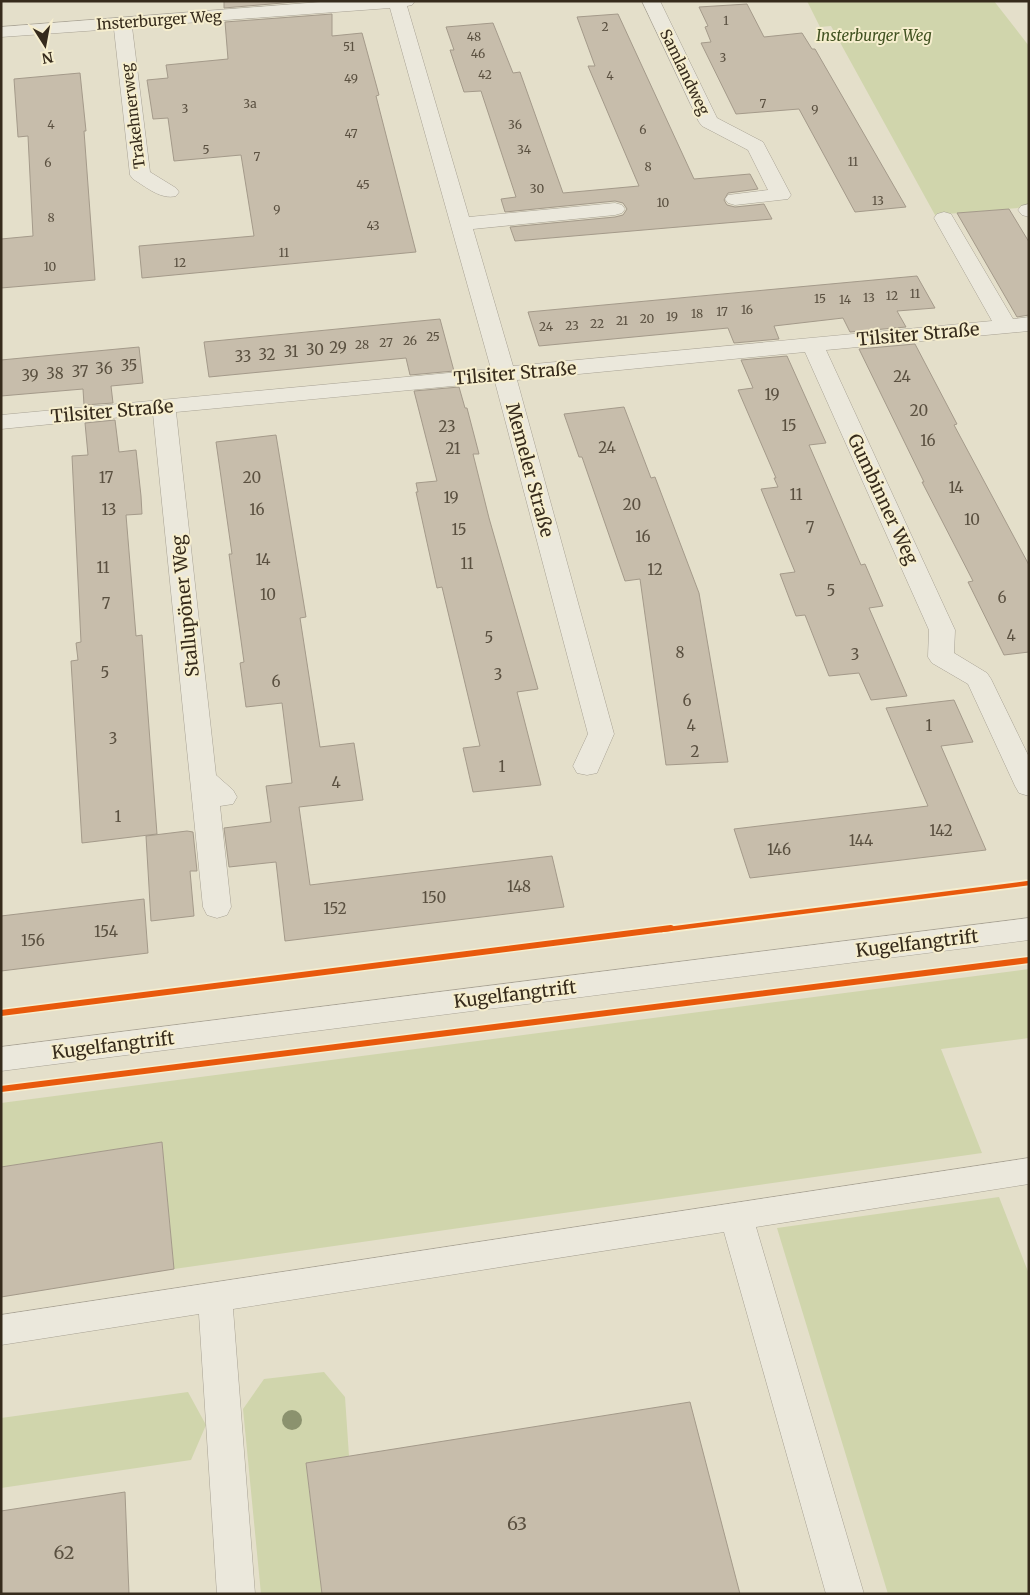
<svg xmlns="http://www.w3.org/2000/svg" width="1030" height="1595" viewBox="0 0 1030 1595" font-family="Merriweather,serif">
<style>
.green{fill:#d0d5ac}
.building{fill:#c7bdab;stroke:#a49a8a}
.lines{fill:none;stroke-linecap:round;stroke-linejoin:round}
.minor-casing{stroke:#a8a294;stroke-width:1}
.minor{fill:#ebe8dc;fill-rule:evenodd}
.cycleway-far1-casing{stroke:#f6eece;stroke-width:8}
.cycleway-casing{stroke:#f6eece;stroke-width:9}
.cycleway-far1{stroke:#e8590c;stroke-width:4.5}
.cycleway{stroke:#e8590c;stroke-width:6}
.tree{fill:#8b926e}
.labels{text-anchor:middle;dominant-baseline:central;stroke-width:4;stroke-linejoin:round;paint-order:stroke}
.far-number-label{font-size:12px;fill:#5a5040}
.far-street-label{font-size:15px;fill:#362b1c;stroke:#f6eece}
.far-park-label{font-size:15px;font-style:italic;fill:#425322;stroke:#f6eece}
.number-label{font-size:15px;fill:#5a5040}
.street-label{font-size:18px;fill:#362b1c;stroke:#f6eece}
.near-number-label{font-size:18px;fill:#5a5040}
</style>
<rect width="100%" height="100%" fill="#e4dfca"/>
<path class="green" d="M807 1H994L1029 46V207L935 215 831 26 820 27Z
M1029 969V1038L941 1049 982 1153 174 1269 162 1142 1 1167V1103Z
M999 1197 1029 1274V1594H888L777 1228Z
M324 1372 345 1397 349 1456 306 1463 322 1594H261L243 1409 264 1379Z
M188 1392 206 1425 191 1460 1 1488V1418Z"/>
<path class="building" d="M224 1H306L224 8Z
M747 4 764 37 802 33 812 49H815L906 207 855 212 799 109 736 114 701 43 711 42 705 27 708 26 699 7Z
M332 14V36L362 33 379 95 376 96 416 252 142 278 139 246 254 236 241 155 174 161 168 118 153 119 147 80 168 78 166 65 228 59 225 22Z
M618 14 694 179 750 174 758 189 728 193 724 200 727 205 735 207 764 204 772 219 515 241 510 227 615 217 623 215 627 209 623 203 615 201 505 212 501 199 516 197 481 91 464 92 450 50H454L446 27 493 23 513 73 520 72 563 193 639 186 588 66H595L577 17Z
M80 73 86 131H84L95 280 1 288V239L33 236 28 136 18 137 14 79Z
M1009 209 1029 242V315L1017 317 957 213Z
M917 276 935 308 897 311 906 327 850 332 843 318 774 326 779 339 734 343 728 328 539 346 528 312Z
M440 319 454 371 410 375 406 358 209 377 204 342Z
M915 344 957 424 954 425 1029 565V652L1004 655 968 582 973 581 922 482H924L859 349Z
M139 347 143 383 111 386 113 403 84 405 83 389 1 396V360Z
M787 356 826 443 809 445 861 565 865 564 883 606 869 608 907 696 871 700 859 673 829 676 805 615 796 616 780 574 795 572 761 489 778 487 774 478H776L738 390 753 388 741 360Z
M459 387 465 408H467L479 454H473L489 518 538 689 517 692 541 785 473 792 463 748 480 746 442 587 437 588 416 492H418L416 483 437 481 414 391Z
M624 407 651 478 655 477 699 593 728 762 666 765 640 579 625 581 582 457H579L564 414Z
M115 420 119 452 136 450 141 496 142 514 126 515 136 636 142 635 157 834 82 843 71 661 78 660 76 643 81 642 72 456 88 455 85 423Z
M276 435 306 617 300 618 320 747 354 743 363 800 299 807 310 885 552 856 564 907 285 941 276 862 229 867 224 828 271 822 266 786 292 783 282 703 246 707 240 663 244 662 229 554H232L216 442Z
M954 700 973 742 941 746 986 850 750 878 734 829 928 806 886 708Z
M187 831 193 832 197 871H190L194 916 151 921 146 836Z
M144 899 148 953 1 971V916Z
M162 1142 174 1269 1 1297V1167Z
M690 1402 740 1594H322L306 1463Z
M125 1492 129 1594H1V1511Z"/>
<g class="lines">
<defs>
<path id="minor" d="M333 1H415L412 5 407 6 469 217 615 203 622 205 625 209 622 213 615 215 473 229 513 366 992 321 934 218 937 214 944 212 951 214 1013 319 1029 317V331L826 350 955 630 954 653 987 673 991 679 1029 757V796L1019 793 1015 786 968 684 932 663 928 657 929 630 805 352 517 380 614 734 597 773 587 775 577 773 573 766 588 734 495 382 176 412 216 775 233 790 237 797 233 804 220 806 231 907 227 915 217 918 207 915 203 907 153 414 1 429V415L491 369 390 8 132 27 150 172 176 188 179 192 176 196C161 200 146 187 133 179L130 175 114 29 1 37V27Z
M642 1H660L717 118 763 142 791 195 788 199 735 205 728 203 725 199 728 195 768 190 748 150 702 126 699 122Z
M1029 204V217L1022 215 1018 210 1021 206Z
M1029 918V940L1 1071V1047Z
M1029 1158V1184L756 1227 864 1594H826L724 1232 233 1309 255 1594H217L199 1314 1 1345V1315Z"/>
</defs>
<use href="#minor" class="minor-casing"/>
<use href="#minor" class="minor"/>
<defs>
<path id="cycleway-far1" d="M661 930 1029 883"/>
<path id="cycleway" d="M1 1013 671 928
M1 1089 1029 960"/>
</defs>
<use href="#cycleway-far1" class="cycleway-far1-casing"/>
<use href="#cycleway" class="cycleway-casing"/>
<use href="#cycleway-far1" class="cycleway-far1"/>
<use href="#cycleway" class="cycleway"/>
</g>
<circle class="tree" cx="292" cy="1420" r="10"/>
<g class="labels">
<g class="far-number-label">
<text x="726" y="20">1</text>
<text x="605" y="26">2</text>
<text x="474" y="36">48</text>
<text x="349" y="46">51</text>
<text x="478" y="53">46</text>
<text x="723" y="57">3</text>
<text x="485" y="74">42</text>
<text x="610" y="75">4</text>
<text x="351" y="78">49</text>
<text x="250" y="103">3a</text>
<text x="763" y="103">7</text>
<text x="185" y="108">3</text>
<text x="815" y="109">9</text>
<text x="51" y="124">4</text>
<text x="515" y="124">36</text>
<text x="643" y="129">6</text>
<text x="351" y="133">47</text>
<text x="206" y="149">5</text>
<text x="524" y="149">34</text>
<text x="257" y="156">7</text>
<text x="853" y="161">11</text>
<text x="48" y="162">6</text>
<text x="648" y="166">8</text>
<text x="363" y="184">45</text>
<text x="537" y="188">30</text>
<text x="878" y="200">13</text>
<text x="663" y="202">10</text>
<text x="277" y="209">9</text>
<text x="51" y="217">8</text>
<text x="373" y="225">43</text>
<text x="284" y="252">11</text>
<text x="180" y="262">12</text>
<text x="50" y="266">10</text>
<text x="915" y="293">11</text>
<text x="892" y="295">12</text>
<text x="869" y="297">13</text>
<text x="820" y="298">15</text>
<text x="845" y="299">14</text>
<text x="747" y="309">16</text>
<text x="722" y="311">17</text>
<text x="697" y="313">18</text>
<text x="672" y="316">19</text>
<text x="647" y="318">20</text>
<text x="622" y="320">21</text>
<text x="597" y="323">22</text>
<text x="572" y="325">23</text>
<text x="546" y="326">24</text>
<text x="433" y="336">25</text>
<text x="410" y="340">26</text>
<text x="386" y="342">27</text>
<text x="362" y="344">28</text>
</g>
<g class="far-street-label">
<text transform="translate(159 20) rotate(-4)">Insterburger Weg</text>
<text transform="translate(685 72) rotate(64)">Samlandweg</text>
<text transform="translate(133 116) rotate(-97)">Trakehnerweg</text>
</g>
<g class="far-park-label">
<text x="874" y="35">Insterburger Weg</text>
</g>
<g class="number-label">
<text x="338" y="347">29</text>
<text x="315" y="349">30</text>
<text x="291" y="351">31</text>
<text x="267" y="354">32</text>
<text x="243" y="356">33</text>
<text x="129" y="365">35</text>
<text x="104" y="368">36</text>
<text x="80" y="371">37</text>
<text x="55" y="373">38</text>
<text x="30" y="375">39</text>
<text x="902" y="376">24</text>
<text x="772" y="394">19</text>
<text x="919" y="410">20</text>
<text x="789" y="425">15</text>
<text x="447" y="426">23</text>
<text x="928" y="440">16</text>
<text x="607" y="447">24</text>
<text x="453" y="448">21</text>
<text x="106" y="477">17</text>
<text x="252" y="477">20</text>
<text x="956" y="487">14</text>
<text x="796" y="494">11</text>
<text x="451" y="497">19</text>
<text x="632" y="504">20</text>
<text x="109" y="509">13</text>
<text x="257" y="509">16</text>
<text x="972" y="519">10</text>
<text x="810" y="527">7</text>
<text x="459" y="529">15</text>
<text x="643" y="536">16</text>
<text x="263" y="559">14</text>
<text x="467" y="563">11</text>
<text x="103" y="567">11</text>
<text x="655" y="569">12</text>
<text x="831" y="590">5</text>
<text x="268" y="594">10</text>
<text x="1002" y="597">6</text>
<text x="106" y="603">7</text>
<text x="1011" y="635">4</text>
<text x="489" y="637">5</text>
<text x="680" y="652">8</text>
<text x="855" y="654">3</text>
<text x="105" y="672">5</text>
<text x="498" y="674">3</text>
<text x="276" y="681">6</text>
<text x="687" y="700">6</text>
<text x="691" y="725">4</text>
<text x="929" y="725">1</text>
<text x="113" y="738">3</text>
<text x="695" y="751">2</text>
<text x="502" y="766">1</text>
<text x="336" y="782">4</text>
<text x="118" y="816">1</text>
<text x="941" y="830">142</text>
<text x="861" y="840">144</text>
<text x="779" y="849">146</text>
<text x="519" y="886">148</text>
<text x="434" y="897">150</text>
<text x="335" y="908">152</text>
<text x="106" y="931">154</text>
<text x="33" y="940">156</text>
</g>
<g class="street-label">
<text transform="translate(918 334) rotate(-5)">Tilsiter Straße</text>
<text transform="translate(515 373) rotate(-5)">Tilsiter Straße</text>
<text transform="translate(112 411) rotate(-5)">Tilsiter Straße</text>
<text transform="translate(530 470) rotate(75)">Memeler Straße</text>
<text transform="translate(883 499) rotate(65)">Gumbinner Weg</text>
<text transform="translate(185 606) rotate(-96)">Stallupöner Weg</text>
<text transform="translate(917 943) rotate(-7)">Kugelfangtrift</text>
<text transform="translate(515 994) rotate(-7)">Kugelfangtrift</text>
<text transform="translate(113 1045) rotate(-7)">Kugelfangtrift</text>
</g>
<g class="near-number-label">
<text x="517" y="1523">63</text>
<text x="64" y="1552">62</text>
</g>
</g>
<rect width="1030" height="1595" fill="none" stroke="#362b1c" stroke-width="5"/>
<g transform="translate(45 45) rotate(169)" stroke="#f6eece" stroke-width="4" paint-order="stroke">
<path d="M0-4L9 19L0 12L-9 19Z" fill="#362b1c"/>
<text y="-8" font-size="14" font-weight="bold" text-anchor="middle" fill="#362b1c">N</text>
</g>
</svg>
